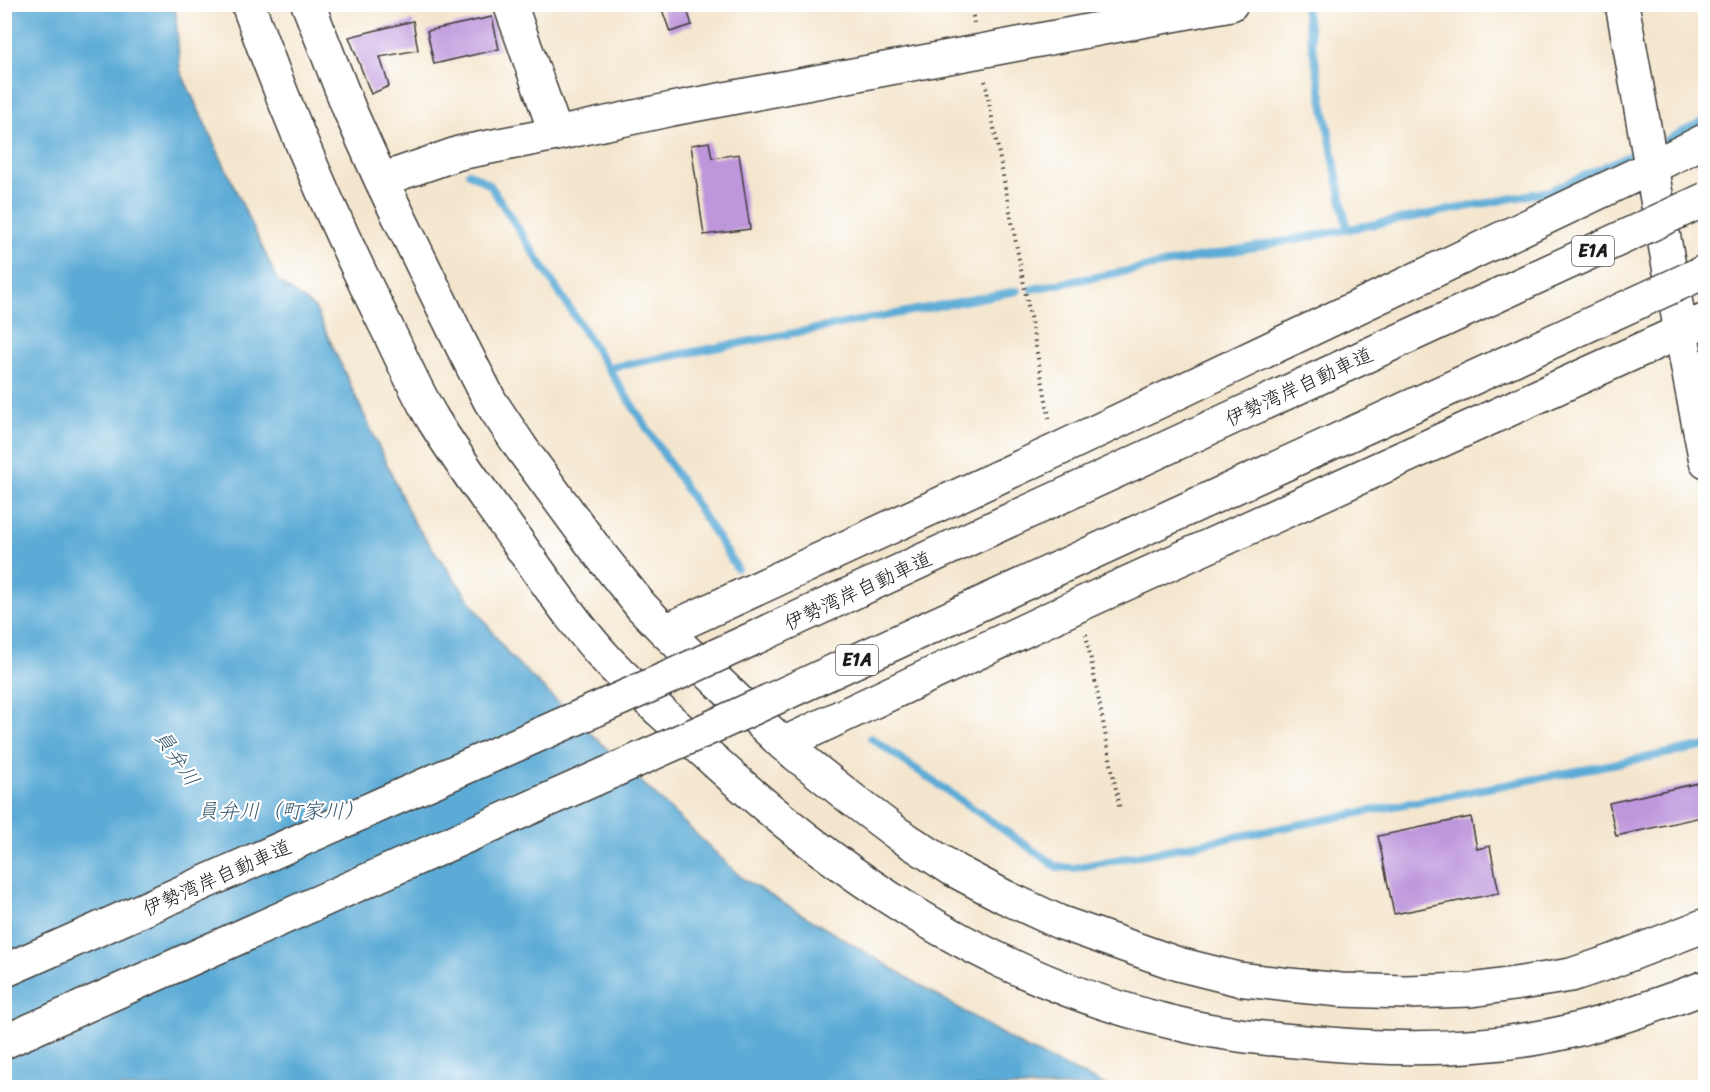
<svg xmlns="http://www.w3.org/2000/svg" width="1710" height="1092" viewBox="0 0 1710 1092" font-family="Sriracha,'Klee One',sans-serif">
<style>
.water{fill:#5cabd6;stroke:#3c6479;stroke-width:1.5}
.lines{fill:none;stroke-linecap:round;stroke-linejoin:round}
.stream{stroke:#5cabd6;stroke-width:8}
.building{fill:#be96dc}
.minor-casing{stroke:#3c3a37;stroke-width:36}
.path{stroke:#3c3a37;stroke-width:4;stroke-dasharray:1.5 4.5;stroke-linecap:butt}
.minor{stroke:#fff;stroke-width:33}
.highway-bridge-casing{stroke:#3c3a37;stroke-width:36;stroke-linecap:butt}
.highway-bridge{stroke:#fff;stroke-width:33}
.labels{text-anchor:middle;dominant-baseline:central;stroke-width:4.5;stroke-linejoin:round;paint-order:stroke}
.shield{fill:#fff;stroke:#606060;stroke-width:1.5}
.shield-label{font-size:18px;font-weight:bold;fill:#1c1c1c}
.street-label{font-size:20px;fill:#1c1c1c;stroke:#fff}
.water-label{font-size:21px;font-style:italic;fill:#395c70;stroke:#fff}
</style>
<rect width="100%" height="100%" fill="#fff"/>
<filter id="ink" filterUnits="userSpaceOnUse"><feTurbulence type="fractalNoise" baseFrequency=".0167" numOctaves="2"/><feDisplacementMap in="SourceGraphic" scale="12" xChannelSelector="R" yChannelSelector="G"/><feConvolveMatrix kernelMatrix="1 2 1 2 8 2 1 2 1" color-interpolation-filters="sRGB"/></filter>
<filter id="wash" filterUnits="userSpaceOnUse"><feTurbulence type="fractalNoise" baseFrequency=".008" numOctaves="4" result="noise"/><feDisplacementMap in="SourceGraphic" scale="24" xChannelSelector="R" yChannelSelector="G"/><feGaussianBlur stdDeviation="1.35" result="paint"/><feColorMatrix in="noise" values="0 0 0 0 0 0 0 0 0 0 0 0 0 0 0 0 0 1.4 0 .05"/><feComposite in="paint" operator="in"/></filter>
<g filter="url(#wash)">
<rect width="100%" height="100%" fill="#f4e6ce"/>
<path class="water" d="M5 4 175 5 180 70 278 281 315 308 413 521 509 655 743 879 1025 1048 1109 1087 5 1088Z"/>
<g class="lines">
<path class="stream" d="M1305 7 1347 229
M1667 140 1706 120
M469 173 490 185 737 568
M1032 289 1550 191 1631 155
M608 368 1017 291
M871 738 1057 867 1074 868 1706 746"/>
</g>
<g id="blocks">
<path class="building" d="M660 4H685L692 25 670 32Z
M492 17 499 49 434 64 427 31Z
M413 21 418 50 380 57 389 86 371 94 349 37Z
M709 142 712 158 739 154 750 229 704 235 691 145Z
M1703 782 1706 792V816L1616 836 1609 803Z
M1471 817 1477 849 1490 846 1499 893 1394 914 1378 836Z"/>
</g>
</g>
<g filter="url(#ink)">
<use href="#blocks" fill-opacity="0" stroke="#3c3a37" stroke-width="1.5"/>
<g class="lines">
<defs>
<path id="minor" d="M248 4C287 114 333 220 385 324 401 356 415 390 434 421 460 463 490 503 519 544 548 584 575 625 609 662 632 686 657 708 681 730 823 866 985 979 1179 1024 1224 1035 1271 1039 1317 1043 1405 1051 1497 1051 1583 1028 1625 1017 1665 1002 1706 987
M308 4 350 111 381 180 462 346 490 401 522 449 594 547 641 606 665 631 783 744 853 800 898 834 954 870 1005 897 1059 922 1178 964 1238 979 1289 985 1341 990 1405 992 1471 990 1521 983 1571 975 1610 962 1706 925
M510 4 556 134
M1622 4C1650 156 1675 309 1706 461
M381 180 459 153 556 134 672 109 1231 4
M665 631 1055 451 1652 167 1706 140
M783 744 1081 604 1706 320"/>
</defs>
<use href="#minor" class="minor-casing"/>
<path class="path" d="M971 4 974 23
M985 81 1050 421
M1086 634 1120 810"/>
<use href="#minor" class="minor"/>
<defs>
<path id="highway-bridge" d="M4 971 672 676 1706 199
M4 1042 714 726 1706 271"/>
</defs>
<use href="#highway-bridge" class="highway-bridge-casing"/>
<use href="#highway-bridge" class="highway-bridge"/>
</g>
</g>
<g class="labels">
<g class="shield">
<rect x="1572" y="236" width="42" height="30" rx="4.5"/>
<rect x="836" y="645" width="42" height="30" rx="4.5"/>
</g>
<g class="shield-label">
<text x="1593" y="251">E1A</text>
<text x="857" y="660">E1A</text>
</g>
<g class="street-label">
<text transform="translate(1299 387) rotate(-25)">伊勢湾岸自動車道</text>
<text transform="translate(858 591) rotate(-25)">伊勢湾岸自動車道</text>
<text transform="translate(217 878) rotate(-24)">伊勢湾岸自動車道</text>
</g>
<g class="water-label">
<text transform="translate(177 758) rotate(56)">員弁川</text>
<text x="281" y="811">員弁川（町家川）</text>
</g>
</g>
<rect width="1710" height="1092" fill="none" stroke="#fff" stroke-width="24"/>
</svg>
